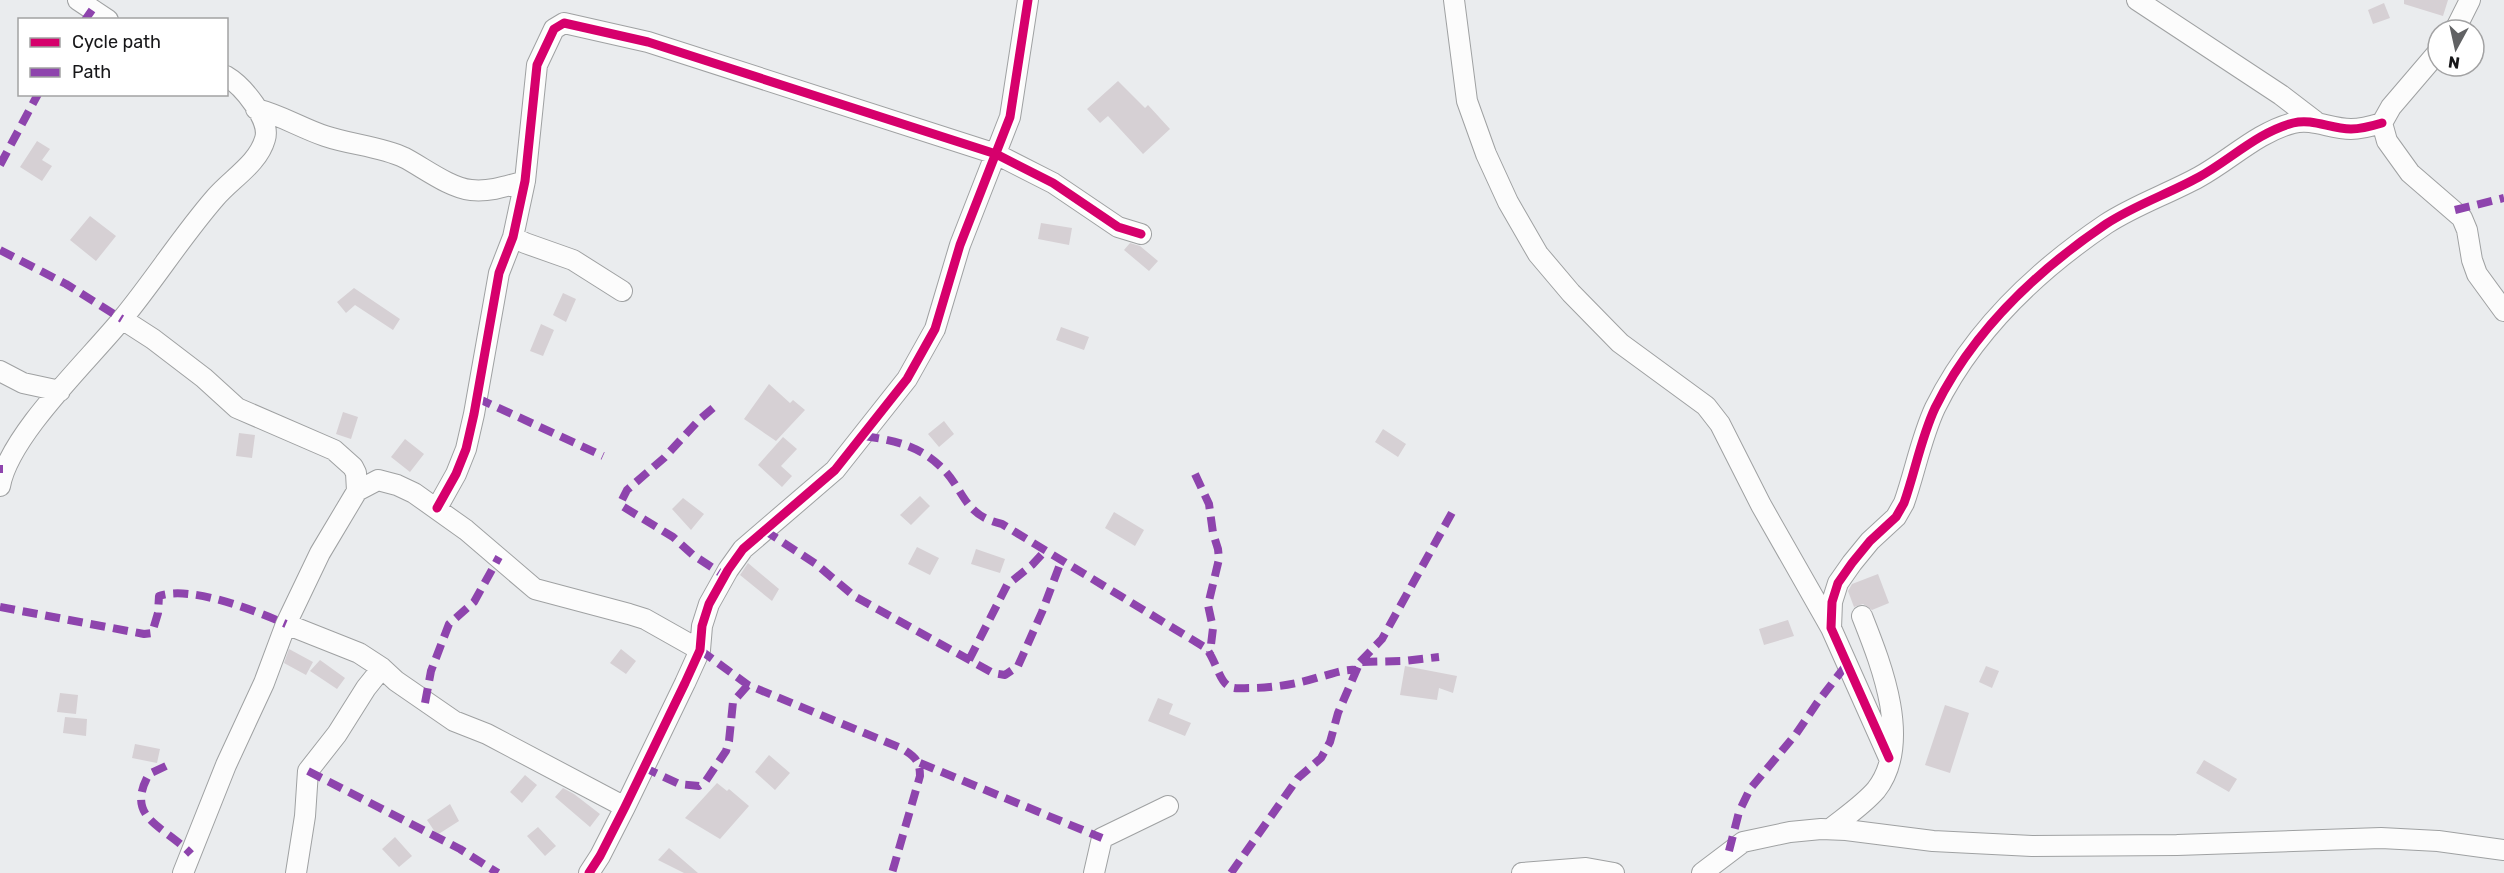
<svg xmlns="http://www.w3.org/2000/svg" width="2504" height="873" viewBox="0 0 2504 873" font-family="Rubik,sans-serif">
<style>
.building{fill:#d6d0d4}
.lines{fill:none;stroke-linecap:round;stroke-linejoin:round}
.minor-casing{stroke:#9fa1a2;stroke-width:22}
.minor{stroke:#fcfcfc;stroke-width:20}
.quiet{stroke:#8e44ad;stroke-width:8;stroke-dasharray:15 8;stroke-linecap:butt}
.cycleway-casing{stroke:#fff;stroke-width:13}
.cycleway{stroke:#d6006c;stroke-width:9}
</style>
<rect width="100%" height="100%" fill="#eaecee"/>
<path class="building" d="M2404 0H2448L2443 16 2404 4Z
M2384 3 2390 18 2373 24 2368 10Z
M1118 81 1145 108 1148 105 1170 129 1143 154 1108 116 1100 123 1087 109Z
M37 141 50 149 42 160 52 166 42 181 20 167Z
M90 216 116 236 96 261 70 240Z
M1041 223 1072 228 1069 245 1038 239Z
M1130 243 1140 246 1158 261 1149 271 1124 250Z
M354 288 400 319 393 330 355 305 346 313 337 302Z
M563 293 576 299 566 322 553 315Z
M541 324 554 330 543 356 530 351Z
M1061 327 1089 337 1084 350 1056 340Z
M769 384 790 403 793 400 805 410 776 441 744 419Z
M343 412 358 417 351 439 336 434Z
M944 421 954 434 939 447 928 434Z
M1383 429 1406 444 1398 457 1375 442Z
M239 433 255 435 252 458 236 456Z
M783 437 797 449 781 466 792 476 782 487 758 465Z
M405 439 424 454 410 472 391 457Z
M920 496 930 506 911 525 900 515Z
M683 498 704 514 691 530 672 509Z
M1114 512 1144 530 1135 546 1105 528Z
M917 547 939 558 930 575 908 564Z
M976 549 1005 559 1000 573 971 564Z
M748 563 779 589 772 601 740 575Z
M1878 574 1889 603 1872 610 1863 604 1854 607 1848 591 1852 584Z
M1788 620 1794 636 1764 645 1759 629Z
M289 649 313 662 306 675 284 663Z
M621 649 636 661 626 674 610 663Z
M320 660 345 678 337 689 310 671Z
M1405 666 1457 676 1453 693 1439 688 1437 700 1400 695Z
M1986 666 1999 671 1992 688 1979 682Z
M60 693 78 695 76 714 57 712Z
M1158 698 1173 704 1169 714 1191 723 1185 736 1148 721Z
M1945 705 1969 713 1950 773 1925 765Z
M65 717 87 719 86 736 63 733Z
M135 744 160 749 157 763 132 758Z
M769 755 790 773 775 790 755 772Z
M2204 760 2237 779 2229 792 2196 773Z
M525 775 537 785 522 803 510 792Z
M717 783 727 791 729 789 749 806 720 839 685 818Z
M563 788 574 794 600 814 590 827 555 797Z
M450 804 459 821 437 835 427 820Z
M538 827 556 846 545 856 527 836Z
M395 837 412 856 399 867 382 849Z
M669 848 698 873H684L658 860Z"/>
<g class="lines">
<defs>
<path id="minor" d="M78 0 108 20
M1454 0 1467 101 1486 154 1508 202 1538 254 1571 293 1620 343 1706 406 1720 424 1761 505 1831 628
M2137 0 2281 95 2315 121
M2455 30 2470 0
M2438 52 2391 107 2382 123 2387 141 2410 173 2462 218 2467 230 2472 260 2477 274 2504 311
M256 109C281 115 301 128 325 136 351 145 380 146 405 158 424 168 450 188 471 190 490 192 507 186 525 181
M513 237 525 243 573 260 622 291
M122 319 153 339 204 378 237 408 334 450 353 467 356 473 357 491 320 553 286 624 264 683 226 765 183 873
M0 371 23 383 60 391
M0 486C9 435 89 360 123 318 155 279 182 236 215 198 231 179 258 164 265 139 271 120 243 86 226 76
M357 491 378 480 397 485 414 493 466 530 535 589 629 614 645 619 700 650
M437 508 456 474 466 449 474 414 499 273 513 237 525 181 537 65 554 29 564 23 648 42 996 154 1053 183 1118 227 1141 234
M286 624 359 653 382 668 396 681 454 721 487 734 625 807
M1889 758 1831 628 1832 602 1838 583 1852 563 1870 541 1896 517 1904 503C1915 472 1921 438 1935 408 1973 331 2035 272 2106 224 2135 205 2168 194 2199 177 2230 160 2258 132 2293 123 2313 118 2330 129 2351 129 2361 129 2372 126 2382 123
M1830 829C1845 817 1863 805 1876 790 1913 743 1881 664 1862 616
M296 873 305 816 308 771 337 734 366 688 382 668
M589 873 600 856 625 807 685 683 700 650 702 626 709 604 728 570 743 549 835 470 907 379 935 329 960 245 1010 117 1028 0
M1094 873 1102 838 1168 806
M1522 873 1586 868 1614 873
M1702 873 1743 842 1790 832 1821 829 1846 830 1933 841 2032 846 2177 845 2381 838 2438 841 2504 850"/>
</defs>
<use href="#minor" class="minor-casing"/>
<use href="#minor" class="minor"/>
<path class="quiet" d="M85 20 92 10
M0 165 38 94
M2455 210 2504 198
M0 250 66 284 122 319
M477 398 603 456
M713 408 699 420 664 458 627 490 622 500V506L673 537 693 555 725 576
M864 436C892 440 918 445 940 466 965 489 962 515 1002 524L1206 648C1215 659 1219 679 1227 685 1233 690 1242 688 1250 688 1273 688 1297 684 1319 677 1333 674 1342 669 1356 670
M0 469H3
M1195 474 1209 504 1213 533 1218 549 1219 559 1208 605 1213 628 1210 653
M764 530 816 564 854 596 993 673 1005 675 1018 666 1042 612 1062 559
M0 607 144 634 152 633 158 613 159 596C191 585 256 611 286 624
M700 650 748 685 901 748C914 756 920 760 920 776L892 873
M969 660 1007 585 1032 565 1046 550
M1360 662 1382 639 1454 509
M425 703 431 671 449 624 474 602 499 557
M920 763 1102 838
M166 766 149 774C124 819 164 825 191 854
M643 767 679 784 699 786 705 782 726 751 729 741 733 702 748 685
M308 771 460 849 498 873
M1729 851 1739 812 1750 789 1796 734 1817 703 1847 664
M1231 873 1298 778 1321 758 1330 742 1338 713 1360 662 1403 661 1439 657"/>
<defs>
<path id="cycleway" d="M437 508 456 474 466 449 474 414 499 273 513 237 525 181 537 65 554 29 564 23 648 42 996 154 1053 183 1118 227 1141 234
M1889 758 1831 628 1832 602 1838 583 1852 563 1870 541 1896 517 1904 503C1915 472 1921 438 1935 408 1973 331 2035 272 2106 224 2135 205 2168 194 2199 177 2230 160 2258 132 2293 123 2313 118 2330 129 2351 129 2361 129 2372 126 2382 123
M589 873 600 856 625 807 685 683 700 650 702 626 709 604 728 570 743 549 835 470 907 379 935 329 960 245 1010 117 1028 0"/>
</defs>
<use href="#cycleway" class="cycleway-casing"/>
<use href="#cycleway" class="cycleway"/>
</g>
<rect x="18" y="18" width="210" height="78" fill="#ffffff" stroke="#a2a2a3" stroke-width="1.5"/>
<rect x="30" y="38" width="30" height="9" fill="#d6006c" stroke="#a2a2a3" stroke-width="1.5"/>
<text x="72" y="48" font-size="18" fill="#171719">Cycle path</text>
<rect x="30" y="68" width="30" height="9" fill="#8e44ad" stroke="#a2a2a3" stroke-width="1.5"/>
<text x="72" y="78" font-size="18" fill="#171719">Path</text>
<g transform="translate(2456 48) rotate(188)"><circle r="28" fill="#ffffff" stroke="#a2a2a3" stroke-width="1.5"/>
<path d="M0-4.5L10 22L0 15L-10 22Z" fill="#616264"/>
<text y="-9" font-size="16" font-weight="bold" text-anchor="middle" fill="#171719">N</text>
</g>
</svg>
